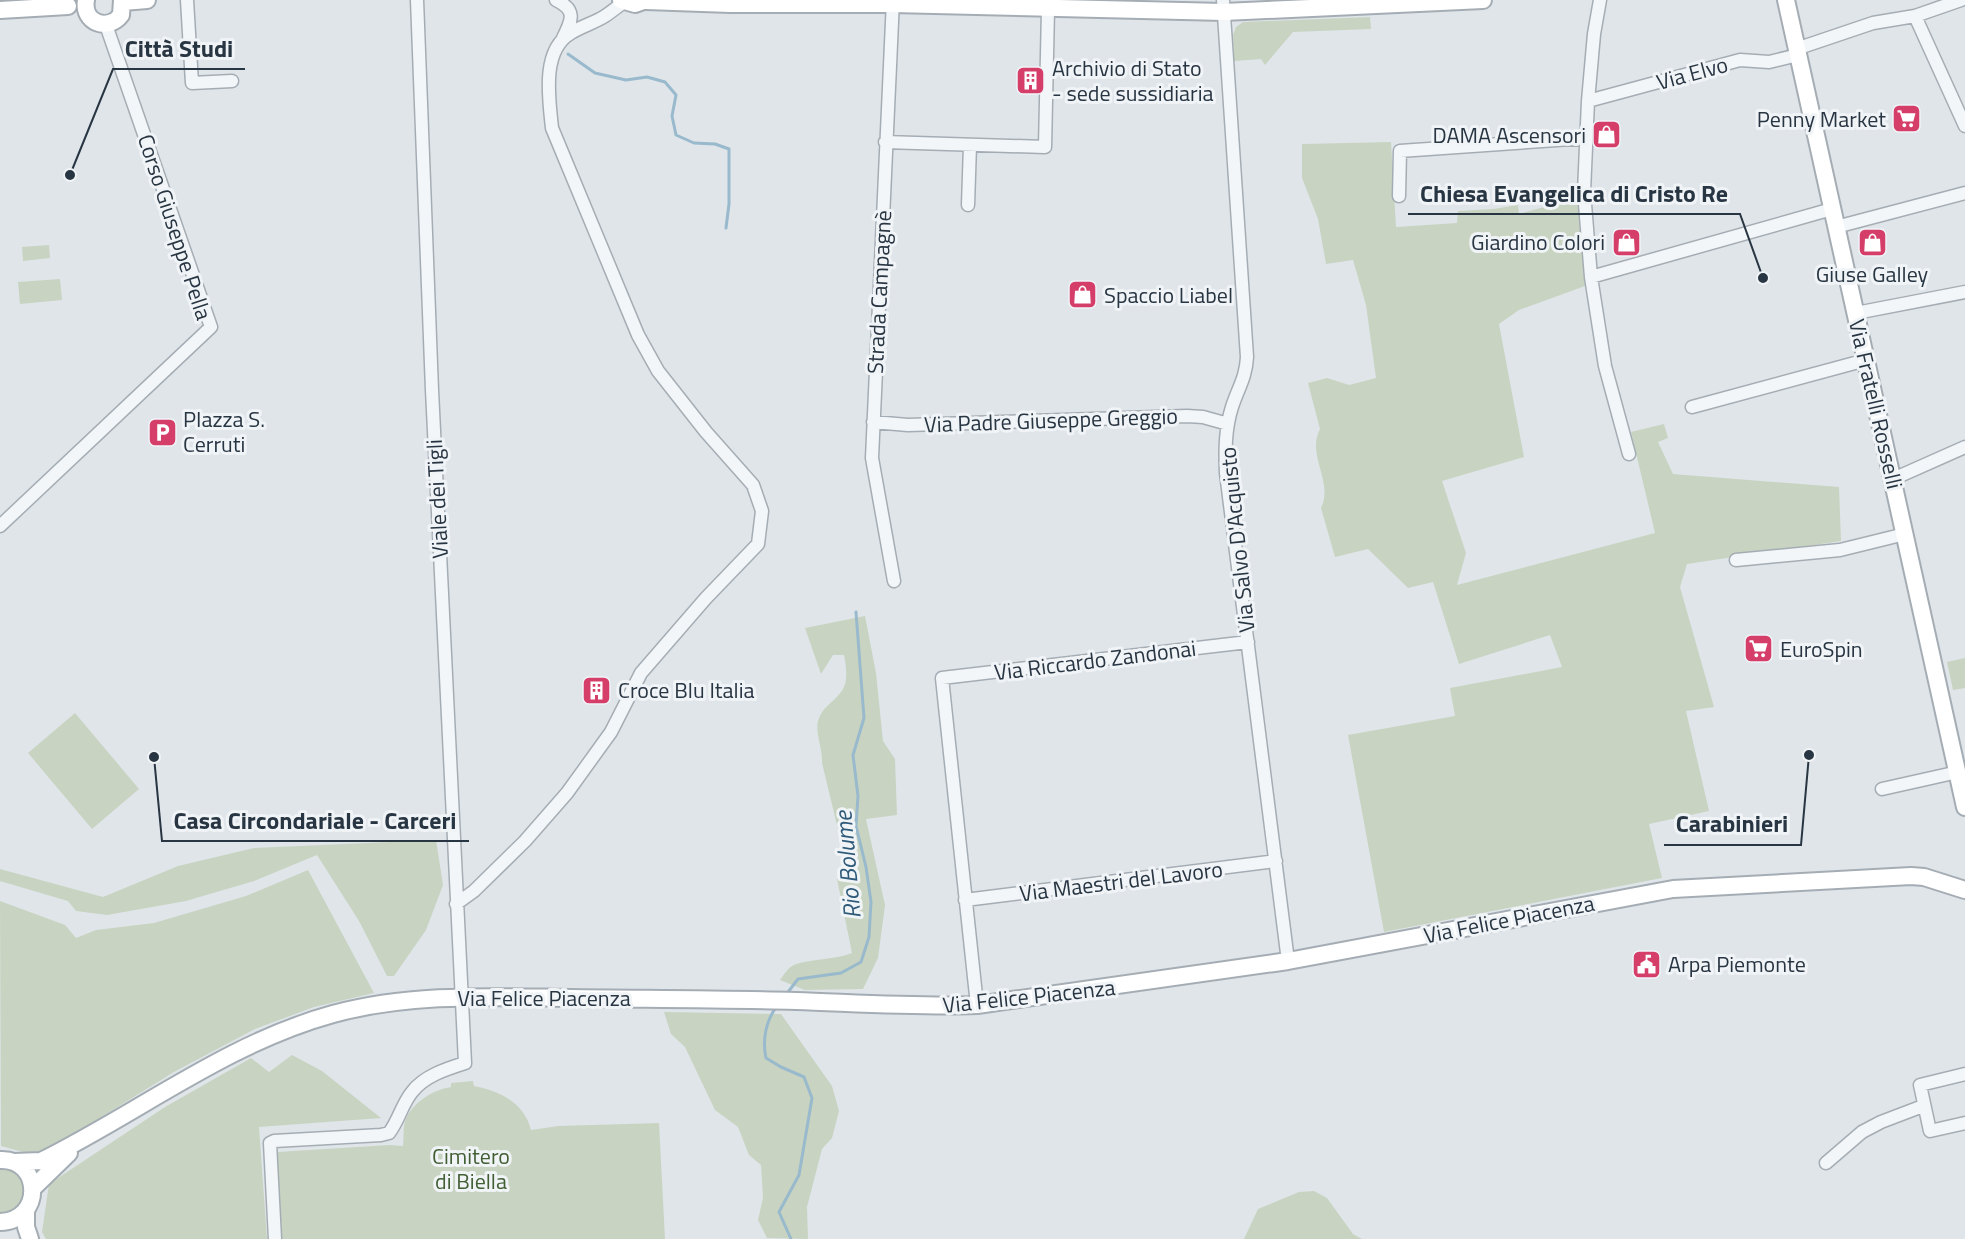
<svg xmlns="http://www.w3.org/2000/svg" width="1965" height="1239" viewBox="0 0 1965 1239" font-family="'Titillium Web',sans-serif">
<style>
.green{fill:#c8d4c1}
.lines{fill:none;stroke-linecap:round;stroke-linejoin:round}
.stream{stroke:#99b9cc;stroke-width:3}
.street-casing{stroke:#a5adb4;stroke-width:15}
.secondary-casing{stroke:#a5adb4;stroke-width:20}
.street{stroke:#f3f6f8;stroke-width:12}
.secondary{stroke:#fff;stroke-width:16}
.labels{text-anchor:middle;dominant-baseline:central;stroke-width:6;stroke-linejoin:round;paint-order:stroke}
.poi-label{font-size:22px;fill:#283542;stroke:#f0f4f7;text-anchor:start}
.street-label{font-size:22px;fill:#283542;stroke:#f0f4f7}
.park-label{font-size:22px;fill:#425f34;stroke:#f0f4f7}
.water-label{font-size:24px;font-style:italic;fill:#2f5a79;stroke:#f0f4f7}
.leader{fill:none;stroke:#283542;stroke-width:2}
.callout-dot{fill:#283542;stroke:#f0f4f7;stroke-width:2}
.callout-label{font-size:24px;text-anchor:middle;font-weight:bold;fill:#283542;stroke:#f0f4f7;stroke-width:6;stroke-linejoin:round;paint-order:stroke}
</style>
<rect width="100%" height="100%" fill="#e0e5ea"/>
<path class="green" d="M1370 17 1371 29 1293 32 1265 65 1261 59 1234 61 1233 35 1236 27 1243 22Z
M1391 142 1396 227 1457 223 1458 211 1493 209 1518 205 1519 214 1577 198 1585 286 1519 310 1499 324 1524 457 1442 481 1466 553 1457 585 1655 533 1631 432 1664 424 1668 438 1658 442 1673 474 1839 487 1841 541 1687 564 1680 587 1714 707 1686 711 1709 811 1649 824 1662 878 1384 932 1348 735 1455 716 1450 688 1562 667 1550 635 1459 664 1433 582 1408 588 1368 549 1335 557 1321 508C1334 481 1306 456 1320 429L1308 383 1327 378 1349 385 1376 378 1366 305 1353 260 1326 264 1318 219 1302 178V144Z
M49 245 50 258 23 261 22 247Z
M60 279 62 300 20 304 18 282Z
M865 616 876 673 883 741 895 759 897 815 866 819 885 905 878 958 863 989 805 990 780 980C783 976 787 969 792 966 805 959 835 960 852 953L837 879 849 875 822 763C823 750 815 733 818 721 822 707 833 703 841 692 849 682 846 666 844 655H833L821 674 805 628Z
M1965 658V688L1953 690 1947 662Z
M75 713 139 789 92 829 28 753Z
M436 840 443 885 426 930 394 976H387L359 921 317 855 254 881 186 901 107 915 76 911 68 901 0 881V869L103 897 178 866 254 848Z
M308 870 374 993 314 1007 255 1029 174 1072 82 1129 34 1155 1 1146 0 901 65 925 76 938 96 930 154 923 246 896Z
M664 1012 781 1014 832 1086 839 1111 832 1138 822 1149 807 1207 808 1239 767 1238 758 1220 763 1198 761 1165 749 1155 738 1127 715 1110 685 1047 671 1034Z
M292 1055 322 1071 381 1118 259 1127 267 1239H46L42 1232 49 1184 165 1107 251 1058 269 1072Z
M473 1081 474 1086C499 1091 524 1102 531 1130L558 1126 659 1123 665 1239H282L277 1152 390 1145 403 1146C404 1138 403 1129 405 1121 412 1103 432 1090 451 1087V1083Z
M0 1166 10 1167 24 1179 26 1197 16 1211 0 1215Z
M1314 1191 1327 1198 1353 1234 1362 1239H1244L1258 1209 1299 1192Z"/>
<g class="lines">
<path class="stream" d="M568 54 595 73 626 80 647 77 665 82 676 95 672 116 676 135 694 143 715 144 729 149V204L726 228
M785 996 798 979 841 973 861 962 869 937 871 902 866 867 856 826 858 796 853 755 864 718 856 612
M777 1006C766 1020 762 1040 766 1058L781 1067 804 1077 812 1098 799 1175 779 1212 791 1239"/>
<defs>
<path id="street" d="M187 0 192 83 232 81
M556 0C577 10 572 20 563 38
M893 0 872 458 894 581
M1223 0 1247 357C1246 378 1238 388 1232 407 1225 429 1225 451 1226 473L1288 961
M1600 0 1594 34 1588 101 1584 192 1591 277 1605 366 1629 454
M1915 16 1965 126
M1796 49 1873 23 1915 16 1961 0
M1588 101 1740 60 1769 62 1798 55
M885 142 1045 147 1048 9
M1399 196 1400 151 1586 138
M968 205 970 145
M1836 227 1965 193
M1591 277 1832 209
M1856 313 1965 292
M1692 407 1866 360
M873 422 908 425 1187 416 1203 417 1228 424
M1893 479 1965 447
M0 526 211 327 106 25
M1736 560 1840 550 1905 534
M1882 789 1958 772
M965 900 1276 861
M456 904 474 891 525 841 567 793 611 732 641 673 706 598 758 544 762 511 753 485 706 432 658 371 638 335 552 128C549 99 541 50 571 33 582 26 594 23 605 16 611 12 617 7 624 2
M977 1005 942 678 1248 642
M1965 1074 1920 1085 1930 1131 1965 1123
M1826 1163 1862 1132 1881 1122 1923 1106
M275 1239 270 1143 274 1141 381 1135 389 1133C399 1120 402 1104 412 1092 424 1076 446 1069 465 1063L432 390 417 0"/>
<path id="secondary" d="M86 0C82 23 108 32 121 15L122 0
M621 0 635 4 646 0
M1786 0 1965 807
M646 1 730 4H892L1224 12 1483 0
M123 2 147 0
M0 10 68 6
M0 1160C42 1158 44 1221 0 1222
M14 1162 41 1161C138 1113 227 1043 333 1014 411 993 491 997 571 998 646 999 721 999 796 1001 856 1003 916 1007 977 1005L1288 961 1673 889 1911 876 1924 877 1965 890
M33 1188 69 1153
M26 1210V1227L30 1239"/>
</defs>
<use href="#street" class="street-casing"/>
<use href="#secondary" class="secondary-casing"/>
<use href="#street" class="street"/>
<use href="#secondary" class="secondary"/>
</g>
<defs>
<symbol id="building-square" viewBox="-11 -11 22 22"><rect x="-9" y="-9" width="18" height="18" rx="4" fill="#d63e6a" stroke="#f0f4f7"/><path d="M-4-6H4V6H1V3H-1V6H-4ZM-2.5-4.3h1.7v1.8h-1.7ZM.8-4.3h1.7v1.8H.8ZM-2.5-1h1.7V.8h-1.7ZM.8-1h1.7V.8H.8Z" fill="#fff"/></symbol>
<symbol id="supermarket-square" viewBox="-11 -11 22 22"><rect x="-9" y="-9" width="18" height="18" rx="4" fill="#d63e6a" stroke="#f0f4f7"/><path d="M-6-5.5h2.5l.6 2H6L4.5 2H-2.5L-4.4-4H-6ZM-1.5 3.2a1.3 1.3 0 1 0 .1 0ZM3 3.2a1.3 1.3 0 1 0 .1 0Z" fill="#fff"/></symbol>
<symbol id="shop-square" viewBox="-11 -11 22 22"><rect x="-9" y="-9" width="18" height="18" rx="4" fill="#d63e6a" stroke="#f0f4f7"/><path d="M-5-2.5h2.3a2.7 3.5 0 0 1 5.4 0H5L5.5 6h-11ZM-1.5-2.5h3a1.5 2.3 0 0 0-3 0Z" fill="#fff"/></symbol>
<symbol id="parking-square" viewBox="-11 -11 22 22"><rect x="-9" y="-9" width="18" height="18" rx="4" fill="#d63e6a" stroke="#f0f4f7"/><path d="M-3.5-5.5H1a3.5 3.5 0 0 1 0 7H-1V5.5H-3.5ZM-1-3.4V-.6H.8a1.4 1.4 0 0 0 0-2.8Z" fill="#fff"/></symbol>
<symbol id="civic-square" viewBox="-11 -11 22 22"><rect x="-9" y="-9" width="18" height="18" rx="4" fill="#d63e6a" stroke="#f0f4f7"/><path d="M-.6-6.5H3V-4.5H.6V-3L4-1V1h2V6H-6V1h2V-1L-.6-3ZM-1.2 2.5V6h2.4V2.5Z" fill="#fff"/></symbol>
</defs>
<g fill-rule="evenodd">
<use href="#building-square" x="1014" y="64" width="33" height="33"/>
<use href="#supermarket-square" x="1890" y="102" width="33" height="33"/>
<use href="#shop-square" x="1590" y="118" width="33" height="33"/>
<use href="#shop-square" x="1610" y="226" width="33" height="33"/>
<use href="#shop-square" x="1856" y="226" width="33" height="33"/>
<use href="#shop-square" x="1066" y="278" width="33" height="33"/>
<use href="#parking-square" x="146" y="416" width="33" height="33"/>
<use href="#supermarket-square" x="1742" y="632" width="33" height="33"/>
<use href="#building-square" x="580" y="674" width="33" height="33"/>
<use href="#civic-square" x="1630" y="948" width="33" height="33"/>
</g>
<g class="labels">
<g class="poi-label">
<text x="1052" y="68">Archivio di Stato<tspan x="1052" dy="25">- sede sussidiaria</tspan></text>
<text x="1886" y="119" text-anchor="end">Penny Market</text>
<text x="1586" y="135" text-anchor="end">DAMA Ascensori</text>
<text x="1605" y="242" text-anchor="end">Giardino Colori</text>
<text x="1872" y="274" text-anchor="middle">Giuse Galley</text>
<text x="1104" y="295">Spaccio Liabel</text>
<text x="183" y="419">PIazza S.<tspan x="183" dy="25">Cerruti</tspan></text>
<text x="1780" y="649">EuroSpin</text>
<text x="618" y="690">Croce Blu Italia</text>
<text x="1668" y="964">Arpa Piemonte</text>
</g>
<g class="street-label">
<text transform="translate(1692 73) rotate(-15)">Via Elvo</text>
<text transform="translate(175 227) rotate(72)">Corso Giuseppe Pella</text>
<text transform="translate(879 292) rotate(-87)">Strada Campagnè</text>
<text transform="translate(1876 404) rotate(77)">Via Fratelli Rosselli</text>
<text transform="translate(1051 420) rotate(-2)">Via Padre Giuseppe Greggio</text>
<text transform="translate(437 499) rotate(-93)">Viale dei Tigli</text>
<text transform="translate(1237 540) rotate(-96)">Via Salvo D'Acquisto</text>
<text transform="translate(1095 660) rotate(-7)">Via Riccardo Zandonai</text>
<text transform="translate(1121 881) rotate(-7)">Via Maestri del Lavoro</text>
<text transform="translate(1509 919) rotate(-11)">Via Felice Piacenza</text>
<text transform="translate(1029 996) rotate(-6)">Via Felice Piacenza</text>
<text x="544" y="998">Via Felice Piacenza</text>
</g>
<g class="park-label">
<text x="471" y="1156">Cimitero<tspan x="471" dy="25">di Biella</tspan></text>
</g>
<g class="water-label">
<text transform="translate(847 865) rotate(-95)">Rio Bolume</text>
</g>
</g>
<path class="leader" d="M70 175L113 69H245M1763 278L1740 214H1408M154 757L162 841H469M1809 755L1801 845H1664"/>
<g class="callout-dot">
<circle cx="70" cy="175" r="6"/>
<circle cx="1763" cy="278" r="6"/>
<circle cx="154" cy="757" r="6"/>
<circle cx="1809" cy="755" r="6"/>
</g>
<g class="callout-label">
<text x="179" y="57">Città Studi</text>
<text x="1574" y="202">Chiesa Evangelica di Cristo Re</text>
<text x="315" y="829">Casa Circondariale - Carceri</text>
<text x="1732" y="832">Carabinieri</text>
</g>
</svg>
